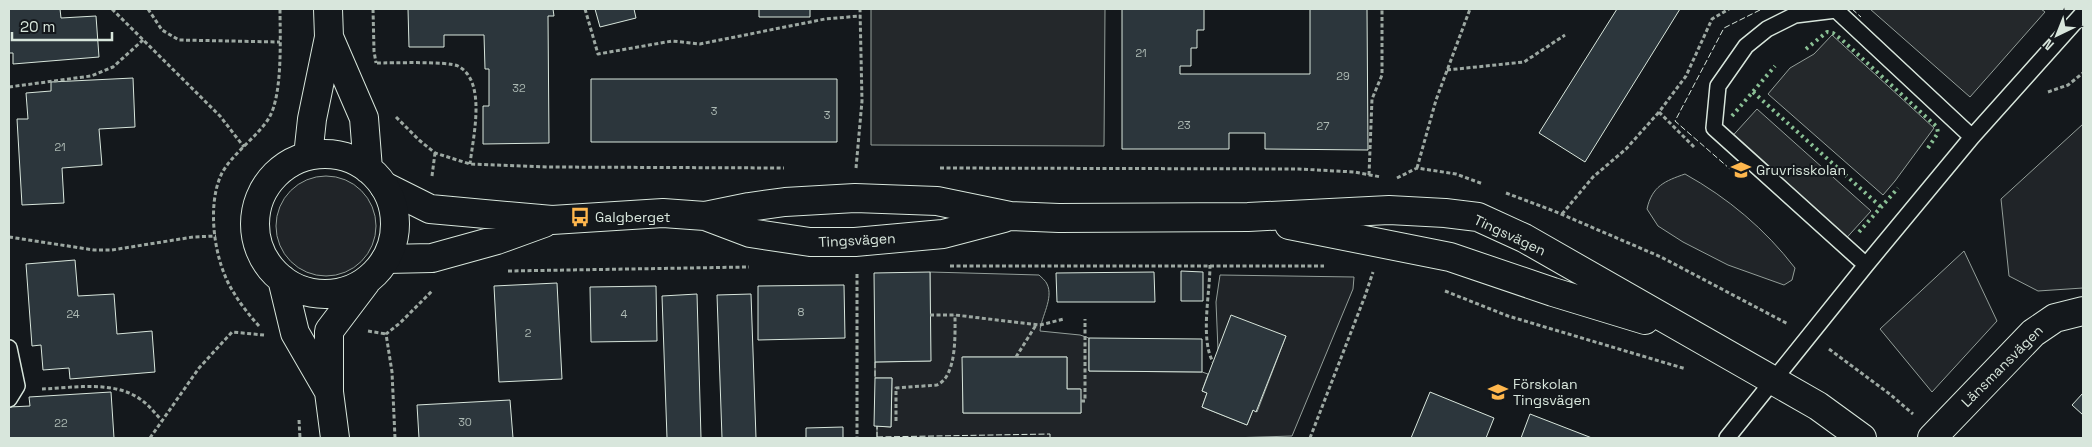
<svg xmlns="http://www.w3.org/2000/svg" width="2092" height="447" viewBox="0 0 2092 447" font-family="'Space Grotesk',sans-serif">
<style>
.green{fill:#202428;stroke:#939e99;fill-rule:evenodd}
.parking{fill:#24282b;stroke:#939e99}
.building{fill:#2c363c;stroke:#d8e6dc}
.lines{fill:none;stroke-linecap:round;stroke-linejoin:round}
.service-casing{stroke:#d8e6dc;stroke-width:18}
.minor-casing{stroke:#d8e6dc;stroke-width:30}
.tertiary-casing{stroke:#d8e6dc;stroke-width:30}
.path{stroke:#9da8a2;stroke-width:3;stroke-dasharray:4 2.5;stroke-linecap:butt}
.service{stroke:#14181c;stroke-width:15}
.minor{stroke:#14181c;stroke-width:28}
.tertiary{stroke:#14181c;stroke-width:28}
.hedge{stroke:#8ac095;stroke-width:4;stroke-dasharray:2.5 4;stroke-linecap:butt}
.fence{stroke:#d8e6dc;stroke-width:1;stroke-dasharray:6 2.5;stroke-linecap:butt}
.labels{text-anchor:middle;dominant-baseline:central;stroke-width:4;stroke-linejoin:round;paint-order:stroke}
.number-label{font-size:11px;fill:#adbab4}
.poi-label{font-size:14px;fill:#d8e6dc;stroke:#14181c;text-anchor:start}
.street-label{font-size:14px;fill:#d8e6dc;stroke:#14181c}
</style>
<rect width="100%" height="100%" fill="#14181c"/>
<path class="green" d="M2083 124V288L2038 291 2009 276 2001 199Z
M1685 174C1728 198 1765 229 1795 268L1792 280 1784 285 1728 265 1683 242 1658 226 1647 209C1652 186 1665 181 1685 174Z
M276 226a50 50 0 1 1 100 0a50 50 0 1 1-100 0Z
M1964 251 1997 321 1932 392 1880 329Z
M930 272 1039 275C1041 277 1046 281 1047 284 1054 298 1041 317 1040 331L1080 335 1089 338V371L1202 372 1208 374 1202 391 1207 393 1202 407 1247 425 1253 410 1257 412 1286 336 1218 350 1216 302 1220 275 1354 277 1353 289 1292 436 1230 438H877V426L891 427 892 378H875V362L930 361ZM1067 357V389H1080L1081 413H963V357Z"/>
<path class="parking" d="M871 9H1105L1104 146 871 145Z
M1870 9H2041L2045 12 1970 97Z
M1832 35 1934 128 1895 181 1883 195 1768 94 1790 68 1814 54Z
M1757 109 1871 211 1841 244 1727 142Z"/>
<path class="building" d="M9 9H60L61 18 96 16 99 57 13 64V53H9Z
M408 9H553L554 16H548L549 143 483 144V106H489V69H485L484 35H444V47H409Z
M595 9H634L636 18 600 27Z
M759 9H810V17H759Z
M1122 9H1204V30H1197V48H1191V66H1180V74H1310V9H1367L1368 150 1265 149V133H1229V149H1122Z
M1617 9H1680L1585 162 1539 133Z
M133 78 135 127 99 129 102 165 62 168 64 203 22 205 17 119H28L26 93 51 91V82Z
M591 79H837V142H591Z
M75 260 78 296 114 294 117 334 152 331 155 372 70 379 69 368 43 370 41 345 32 346 26 264Z
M1181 271 1203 272V301H1181Z
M930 272 931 361 875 362 874 273Z
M1154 272 1155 302H1057L1056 273Z
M557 283 562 379 499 382 494 286Z
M844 285 845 338 758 340V286Z
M656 286 657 341 591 342 590 287Z
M697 294 701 438H667L662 296Z
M751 294 756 438H722L717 295Z
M1231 315 1286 336 1256 412 1253 410 1247 425 1202 407 1207 393 1202 391Z
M1089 338 1202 339V372L1089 371Z
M962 357H1067V389H1081V413H963Z
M875 378H892L891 427 874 426Z
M111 392 114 438H9V407L30 406 29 397Z
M1430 392 1494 418 1486 438H1411Z
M2083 393V415L2072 405Z
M510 400 513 438H419L417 405Z
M1530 414 1592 438H1521Z
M843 427V438H806V428Z"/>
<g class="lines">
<defs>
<path id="service" d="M1866 265 1714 128 1718 86 1746 46 1767 29 1795 15 1836 10 1972 137
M9 348 17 386 9 399
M1727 438 1866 265 1972 137 2083 13"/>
<path id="minor" d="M384 186 430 209 552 220 663 213 705 216 749 207 785 202 855 198 937 201 1010 216 1059 218 1248 217 1389 210 1445 213 1478 217 1524 238 1818 406 1862 438
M705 216 750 233 810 242H855L943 234 1004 218
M1289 225 1450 257 1553 292 1645 320
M386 259 432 258 497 240 544 223
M1932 438 2033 333 2055 318 2083 311"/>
<path id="tertiary" d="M329 37 364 118 368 169
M255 224a70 70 0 1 1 140 0a70 70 0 1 1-140 0Z
M308 156 312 119 329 37 328 9
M282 279 295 333 328 390
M335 438 329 392V331L366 282"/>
</defs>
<use href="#service" class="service-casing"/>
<use href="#minor" class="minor-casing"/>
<use href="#tertiary" class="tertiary-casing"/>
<path class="path" d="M112 9 220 116 244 147
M148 9 162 30 179 40 280 42
M373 9 374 51 376 63
M585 9 598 54 672 41 700 44 825 19 860 16
M377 63C391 63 448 61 458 66 487 81 473 137 470 164
M1447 70 1524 62 1565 35
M9 87 91 76 113 67 143 40
M2048 92 2068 85 2083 73
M396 117 419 140 435 153 470 164 548 167 784 168
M1694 147 1659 112 1686 76 1712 19 1729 9
M856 168 862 101 860 9
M940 168 1299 169 1354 172 1381 177
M1417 168 1436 100 1470 9
M1369 175 1372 99 1382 75V9
M432 176 435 153
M1397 178 1417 168 1456 174 1483 184
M1506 193 1554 211 1661 257 1788 324
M1562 214 1593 177 1626 149 1659 112
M9 237 94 250H112L193 237 216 236
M1210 265C1210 293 1200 339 1213 362
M950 266H1324
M508 271 749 267
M857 274V438
M1445 291 1508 316 1686 369
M930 315H955L1040 325 1064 319
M259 326C250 316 241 305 234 293 214 263 206 205 222 173 232 154 258 136 269 118 283 94 280 36 280 9
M368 331 386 334
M1829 349 1891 395 1913 414
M1016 357 1036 325
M42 389C73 388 113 380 140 399 149 405 155 413 162 421
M1081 401H1085V319
M299 420 300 438
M896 421V388L937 385C957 376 955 335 955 315
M150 438 199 368 232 332 264 335
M395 438 392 372 386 334 400 323 433 290
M1310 438 1365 296 1373 272"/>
<use href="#service" class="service"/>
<use href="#minor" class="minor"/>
<use href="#tertiary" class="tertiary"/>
<path class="hedge" d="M1806 49 1827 32 1833 33 1841 39 1937 127 1938 133 1926 151
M1753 92 1881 207
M1732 116 1775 66
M1859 232 1898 188"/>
<path class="fence" d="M1852 9 1861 17
M1730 169 1675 121 1724 28 1762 9
M875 362V378
M877 437 1050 434V438
M877 438V426"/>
</g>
<defs>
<symbol id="school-bare" viewBox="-9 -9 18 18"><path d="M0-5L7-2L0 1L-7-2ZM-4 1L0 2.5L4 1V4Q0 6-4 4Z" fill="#ffb74d" stroke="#14181c" stroke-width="2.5" paint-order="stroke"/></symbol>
<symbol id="bus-bare" viewBox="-9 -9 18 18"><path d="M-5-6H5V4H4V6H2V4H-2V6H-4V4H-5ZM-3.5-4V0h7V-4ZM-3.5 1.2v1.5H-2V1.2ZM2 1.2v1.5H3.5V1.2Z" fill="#ffb74d" stroke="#14181c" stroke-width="2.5" paint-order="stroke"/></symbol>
</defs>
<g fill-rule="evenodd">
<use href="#school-bare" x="1727" y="156" width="28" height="28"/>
<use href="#bus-bare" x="566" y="203" width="28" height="28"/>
<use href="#school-bare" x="1484" y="378" width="28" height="28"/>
</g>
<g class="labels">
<g class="number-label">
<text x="1141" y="53">21</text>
<text x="1343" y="76">29</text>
<text x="519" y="88">32</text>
<text x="714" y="111">3</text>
<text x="827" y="115">3</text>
<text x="1184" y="125">23</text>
<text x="1323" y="126">27</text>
<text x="60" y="147">21</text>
<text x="801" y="312">8</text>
<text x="73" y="314">24</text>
<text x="624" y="314">4</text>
<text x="528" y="333">2</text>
<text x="465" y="422">30</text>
<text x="61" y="423">22</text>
</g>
<g class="poi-label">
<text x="1756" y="170">Gruvrisskolan</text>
<text x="595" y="217">Galgberget</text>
<text x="1513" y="384">Förskolan<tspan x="1513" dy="16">Tingsvägen</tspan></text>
</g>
<g class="street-label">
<text transform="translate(1510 235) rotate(25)">Tingsvägen</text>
<text transform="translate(857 240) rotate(-3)">Tingsvägen</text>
<text transform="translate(2002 366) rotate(-45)">Länsmansvägen</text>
</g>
</g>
<rect width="2092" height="447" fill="none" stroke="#d8e6dc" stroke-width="20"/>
<g transform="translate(2057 35) rotate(223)" stroke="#14181c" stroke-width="4" paint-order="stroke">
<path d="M0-4L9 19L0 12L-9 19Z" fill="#d8e6dc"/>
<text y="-8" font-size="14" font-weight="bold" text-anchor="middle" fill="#d8e6dc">N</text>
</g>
<path d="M12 32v8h100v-8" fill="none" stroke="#d8e6dc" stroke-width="2.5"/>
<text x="20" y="32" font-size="15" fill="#d8e6dc" stroke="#14181c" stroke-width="4" paint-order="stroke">20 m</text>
</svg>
